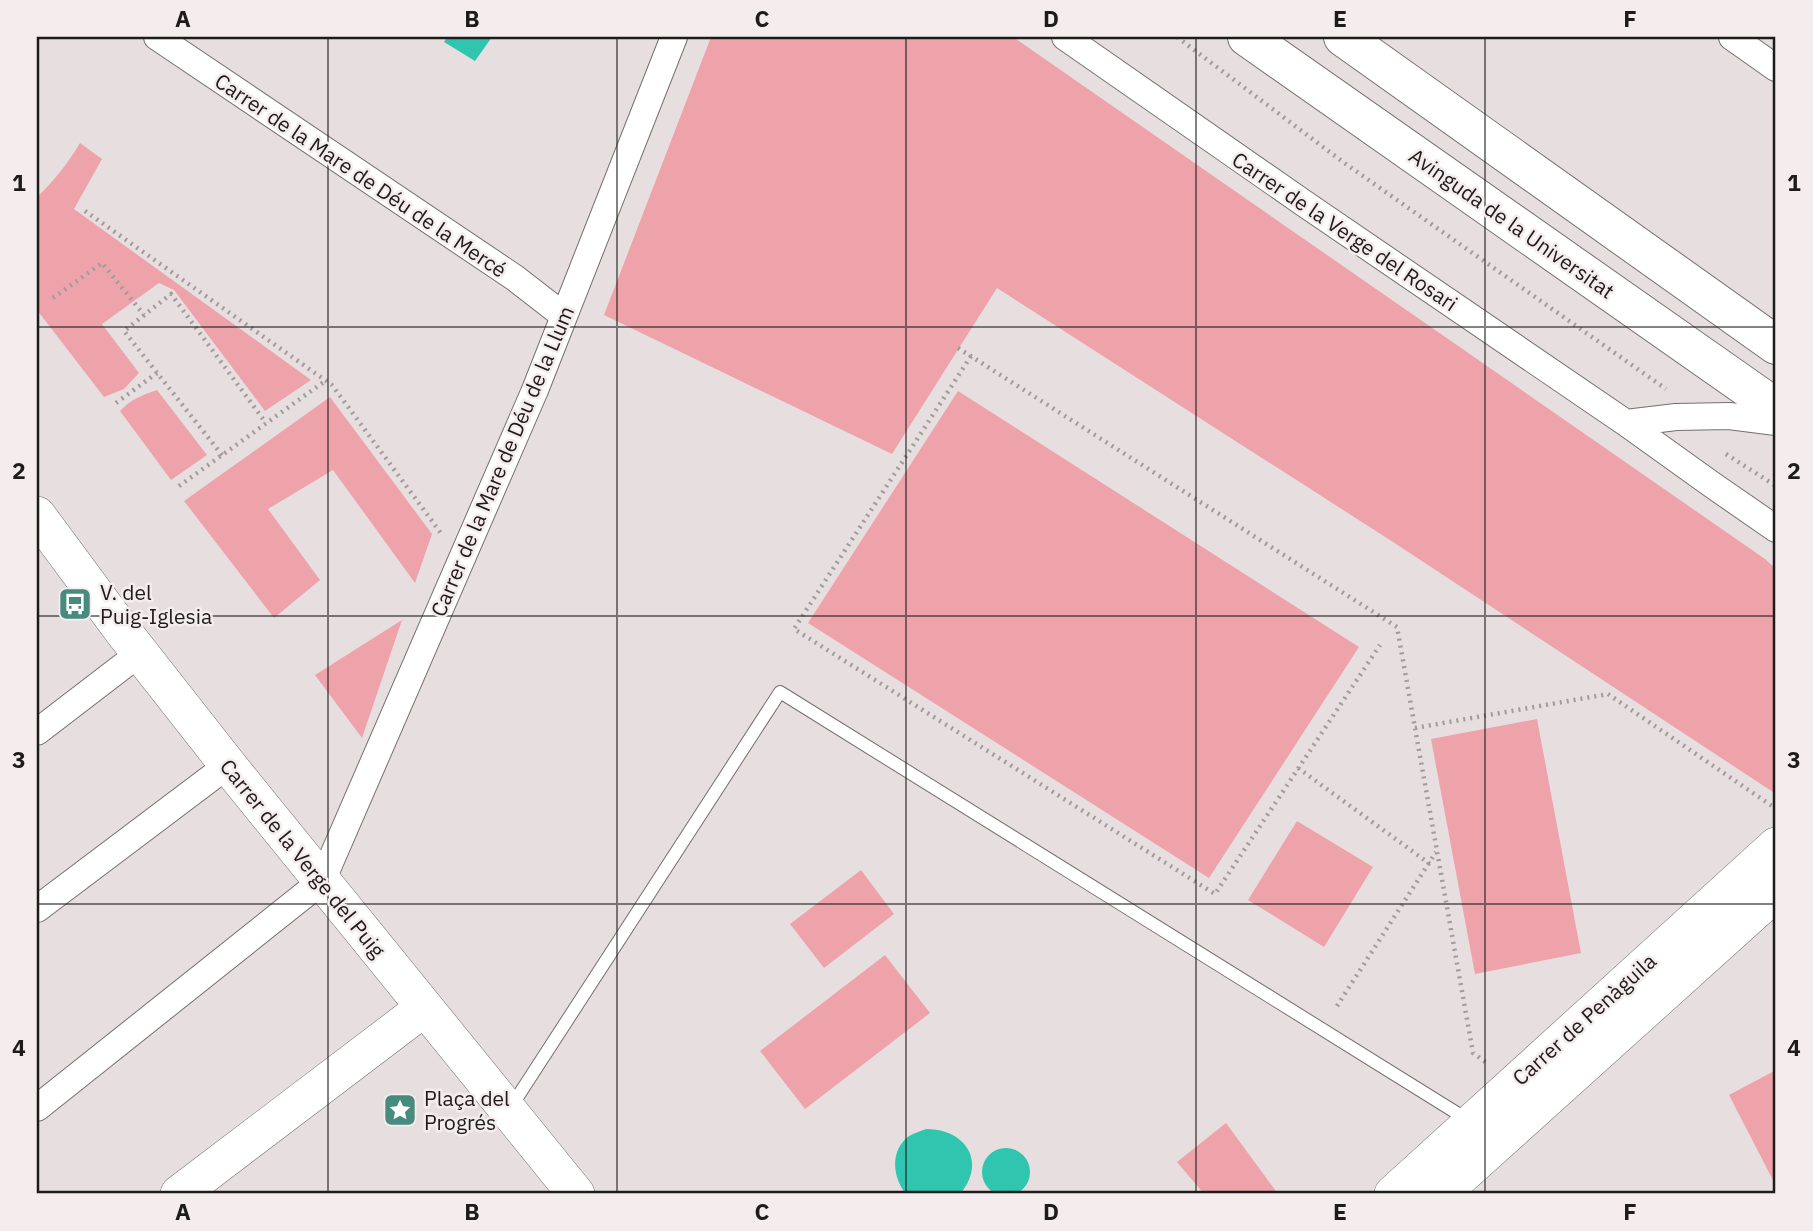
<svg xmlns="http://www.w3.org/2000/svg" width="1813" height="1231" viewBox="0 0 1813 1231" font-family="'IBM Plex Sans',sans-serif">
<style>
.green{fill:#eea3ab}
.water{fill:#30c5af}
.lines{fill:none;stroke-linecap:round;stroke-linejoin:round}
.lane-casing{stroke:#766f6f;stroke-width:14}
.street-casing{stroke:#766f6f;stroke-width:28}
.secondary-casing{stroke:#766f6f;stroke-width:38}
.primary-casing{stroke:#766f6f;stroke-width:40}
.path{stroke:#a29b9b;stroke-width:4.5;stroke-dasharray:2 5;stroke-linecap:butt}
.lane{stroke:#fff;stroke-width:12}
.street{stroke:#fff;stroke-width:26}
.secondary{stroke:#fff;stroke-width:37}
.primary{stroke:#fff;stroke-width:38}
.grid{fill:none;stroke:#1e1b1b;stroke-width:2;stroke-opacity:0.55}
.labels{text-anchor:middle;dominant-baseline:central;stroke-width:5;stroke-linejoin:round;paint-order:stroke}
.street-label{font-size:21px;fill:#1e1b1b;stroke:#f5eced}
.poi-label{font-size:21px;fill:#1e1b1b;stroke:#f5eced;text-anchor:start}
.neatline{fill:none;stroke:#1e1b1b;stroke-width:2.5}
.grid-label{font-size:23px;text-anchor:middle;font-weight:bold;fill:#1e1b1b}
</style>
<rect width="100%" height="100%" fill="#e7dfdf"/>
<path class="green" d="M711 37H1013L1765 559 1776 569V794L1393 542 997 288 892 454 604 315Z
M80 143 102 159 74 209 311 380 265 411 174 290 159 283 102 324 139 373 124 389 104 397 37 310V197C54 181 68 163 80 143Z
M157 390 207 455 171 480 120 411C130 400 142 395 157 390Z
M958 391 1359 647 1209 878 808 623Z
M330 397 432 534 415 583 333 470 268 509 320 580 274 618 184 501Z
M402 620 362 738 315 675Z
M1537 719 1581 953 1475 974 1431 739Z
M1297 821 1373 867 1324 947 1248 900Z
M861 870 894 914 824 968 790 924Z
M885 955 930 1013 805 1109 760 1051Z
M1776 1070V1186L1729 1095Z
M1226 1123 1278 1194H1204L1177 1162Z"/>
<path class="water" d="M447 37H492L475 61 444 42Z
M926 1129C966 1129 987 1162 960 1194H906C892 1177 890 1150 909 1136 914 1133 921 1131 926 1129Z
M982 1172a24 24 0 1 1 48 0a24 24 0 1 1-48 0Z"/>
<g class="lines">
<defs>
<path id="lane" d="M511 1107 780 692 1468 1120"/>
<path id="street" d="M157 37 515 278 564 316
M1065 37 1305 204 1626 423 1711 484 1776 529
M1732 37 1776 68
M1626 423 1676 417 1729 416 1776 422
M37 732 140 653
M37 909 228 765
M37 1108 322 881 535 390 674 37"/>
<path id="secondary" d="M37 515 122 630 228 765 576 1194
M179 1194 424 1008
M1393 1194 1776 846
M1441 1194 1776 892"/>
<path id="primary" d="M1247 37 1776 408
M1343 37 1776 345"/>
</defs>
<use href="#lane" class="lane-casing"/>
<use href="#street" class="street-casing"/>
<use href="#secondary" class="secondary-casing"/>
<use href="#primary" class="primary-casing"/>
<path class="path" d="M1177 37 1343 162 1666 389
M85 211 332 385 443 536
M53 298 102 263 144 315
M958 348 1397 627 1473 1053 1488 1064
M971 356 794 629 1215 894 1380 645
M116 403 157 373
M1726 454 1776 486
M222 455 124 331 171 294 266 423
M179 486 325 381
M1415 728 1608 694 1775 808
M1298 768 1430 864
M1337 1006 1436 852"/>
<use href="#lane" class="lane"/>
<use href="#street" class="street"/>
<use href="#secondary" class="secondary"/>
<use href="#primary" class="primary"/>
</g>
<path class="grid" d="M328 37V1194M617 37V1194M906 37V1194M1196 37V1194M1485 37V1194M37 327H1776M37 616H1776M37 904H1776"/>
<defs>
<symbol id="bus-square" viewBox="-11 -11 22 22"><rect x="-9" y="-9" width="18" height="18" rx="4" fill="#478b7f" stroke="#f5eced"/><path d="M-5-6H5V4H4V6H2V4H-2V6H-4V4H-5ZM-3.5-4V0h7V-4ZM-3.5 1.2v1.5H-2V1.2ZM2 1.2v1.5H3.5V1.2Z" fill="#fff"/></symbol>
<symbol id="sight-square" viewBox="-11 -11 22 22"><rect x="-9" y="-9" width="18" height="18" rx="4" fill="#478b7f" stroke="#f5eced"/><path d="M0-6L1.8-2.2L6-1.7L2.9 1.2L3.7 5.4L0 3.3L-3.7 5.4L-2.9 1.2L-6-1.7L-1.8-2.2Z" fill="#fff"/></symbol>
</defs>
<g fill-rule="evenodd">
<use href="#bus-square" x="56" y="585" width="38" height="38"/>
<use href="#sight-square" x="381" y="1091" width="38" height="38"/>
</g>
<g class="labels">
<g class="street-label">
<text transform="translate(361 175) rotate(34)">Carrer de la Mare de Déu de la Mercé</text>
<text transform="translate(1512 223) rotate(35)">Avinguda de la Universitat</text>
<text transform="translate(1345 231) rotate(34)">Carrer de la Verge del Rosari</text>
<text transform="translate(502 461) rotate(-67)">Carrer de la Mare de Déu de la Llum</text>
<text transform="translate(303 858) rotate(51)">Carrer de la Verge del Puig</text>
<text transform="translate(1584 1019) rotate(-42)">Carrer de Penàguila</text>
</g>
<g class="poi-label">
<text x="100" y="592">V. del<tspan x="100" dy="24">Puig-Iglesia</tspan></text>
<text x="424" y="1098">Plaça del<tspan x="424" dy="24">Progrés</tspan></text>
</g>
</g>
<rect width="1813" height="1231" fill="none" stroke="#f5eced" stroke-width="77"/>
<rect x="38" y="38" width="1736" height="1154" class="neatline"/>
<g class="grid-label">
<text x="183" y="27">A</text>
<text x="472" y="27">B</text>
<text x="762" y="27">C</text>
<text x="1051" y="27">D</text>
<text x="1340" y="27">E</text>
<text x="1630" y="27">F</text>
<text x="19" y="191">1</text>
<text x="1794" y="191">1</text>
<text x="19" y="479">2</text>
<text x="1794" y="479">2</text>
<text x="19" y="768">3</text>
<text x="1794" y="768">3</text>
<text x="19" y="1056">4</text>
<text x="1794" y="1056">4</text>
<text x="183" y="1220">A</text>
<text x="472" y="1220">B</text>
<text x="762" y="1220">C</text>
<text x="1051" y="1220">D</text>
<text x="1340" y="1220">E</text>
<text x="1630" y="1220">F</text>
</g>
</svg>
